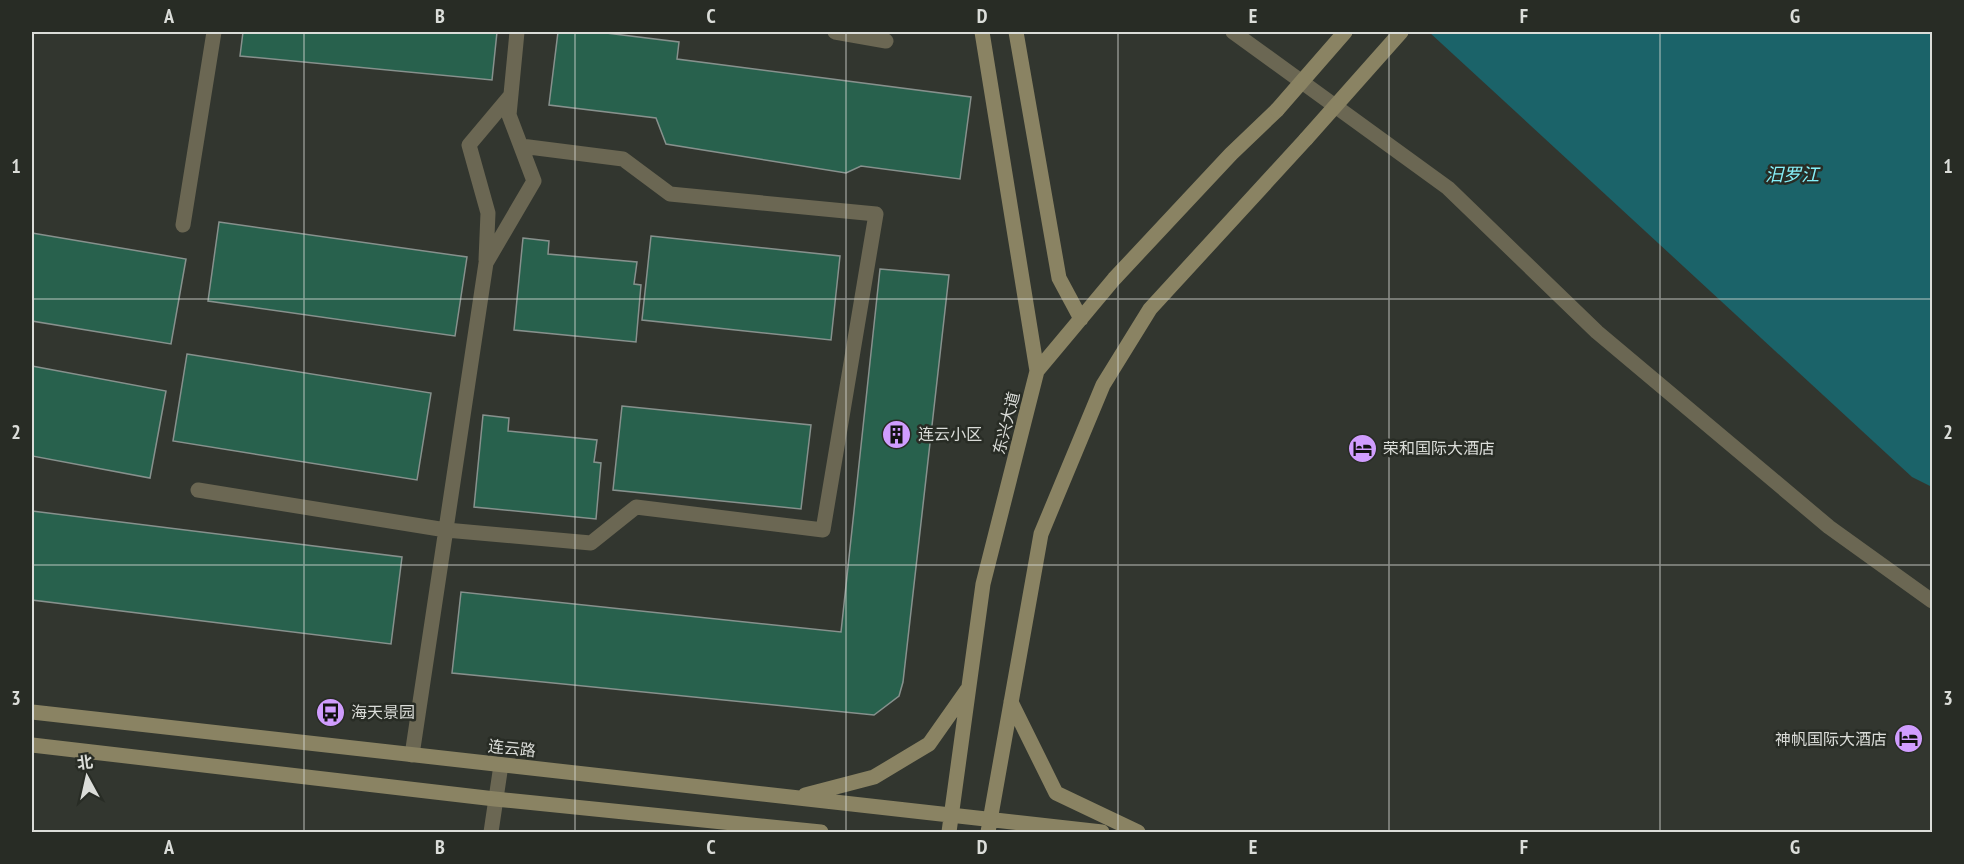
<svg xmlns="http://www.w3.org/2000/svg" width="1964" height="864" viewBox="0 0 1964 864" font-family="'PT Sans Narrow','Noto Sans SC',sans-serif">
<style>
.water{fill:#1b6369}
.building{fill:#28614d;stroke:#87918d;stroke-width:1.5}
.lines{fill:none;stroke-linecap:round;stroke-linejoin:round}
.street{stroke:#6b6753;stroke-width:15}
.secondary{stroke:#8a8363;stroke-width:15}
.secondary-bridge{stroke:#8a8363;stroke-width:15}
.grid{fill:none;stroke:#dbddd9;stroke-width:1.5;stroke-opacity:0.55}
.labels{text-anchor:middle;dominant-baseline:central;stroke-width:5;stroke-linejoin:round;paint-order:stroke}
.street-label{font-size:16px;fill:#dbddd9;stroke:#282c25}
.poi-label{font-size:16px;fill:#dbddd9;stroke:#282c25;text-anchor:start}
.water-label{font-size:18px;font-style:italic;fill:#87f1fa;stroke:#282c25}
.neatline{fill:none;stroke:#dbddd9;stroke-width:2}
.grid-label{font-size:20px;text-anchor:middle;font-weight:bold;fill:#dbddd9}
</style>
<rect width="100%" height="100%" fill="#32362f"/>
<path class="water" d="M1429 32H1932V487L1912 477Z"/>
<path class="building" d="M243 32H497L492 80 240 56Z
M558 32H598L679 42 677 59 971 97 960 179 861 166 846 173 666 144 656 118 549 105Z
M219 222 467 257 455 336 208 301Z
M32 233 186 259 171 344 32 321Z
M651 236 840 256 831 340 642 320Z
M523 238 549 241 548 254 637 262 634 284 641 285 636 342 514 330Z
M880 269 949 275 903 682 899 696 874 715 452 673 461 592 841 632Z
M187 354 431 393 417 480 173 441Z
M32 366 166 391 150 478 32 456Z
M622 406 811 425 801 509 613 490Z
M483 415 509 418 508 431 597 440 594 462 601 463 596 519 474 507Z
M32 511 402 557 391 644 32 600Z"/>
<g class="lines">
<path class="street" d="M835 32 886 41
M1233 32 1448 188 1597 332 1829 527 1932 601
M183 225 214 32
M486 260 488 213 469 145 511 95
M198 490 446 530 591 543 636 507 823 530 876 214 670 194 623 159 521 146
M412 755 486 263 534 181 509 115 517 32
M491 832 501 765"/>
<path class="secondary" d="M982 32 1037 371
M1016 32 1059 278 1081 319
M1011 702 1056 793 1138 832
M32 712 1102 832
M32 745 495 799 821 832
M805 795 874 777 929 744 967 690
M949 832 983 584 1037 371 1114 279 1231 154 1277 110
M988 832 1041 534 1103 385 1150 309 1306 139"/>
<path class="secondary-bridge" d="M1277 110 1345 32
M1306 139 1401 32"/>
</g>
<path class="grid" d="M304 32V832M575 32V832M846 32V832M1118 32V832M1389 32V832M1660 32V832M32 299H1932M32 565H1932"/>
<defs>
<symbol id="building-disc" viewBox="-11 -11 22 22"><circle r="9.5" fill="#d09dfe" stroke="#282c25"/><path d="M-4-6H4V6H1V3H-1V6H-4ZM-2.5-4.3h1.7v1.8h-1.7ZM.8-4.3h1.7v1.8H.8ZM-2.5-1h1.7V.8h-1.7ZM.8-1h1.7V.8H.8Z" fill="#111"/></symbol>
<symbol id="hotel-disc" viewBox="-11 -11 22 22"><circle r="9.5" fill="#d09dfe" stroke="#282c25"/><path d="M-6-4.5h1.5V1H6V5H4.5V3h-9V5H-6ZM-4 0a1.8 1.8 0 1 1 3.6 0ZM.5 0V-2.5h3Q6-2.5 6 0Z" fill="#111"/></symbol>
<symbol id="bus-disc" viewBox="-11 -11 22 22"><circle r="9.5" fill="#d09dfe" stroke="#282c25"/><path d="M-5-6H5V4H4V6H2V4H-2V6H-4V4H-5ZM-3.5-4V0h7V-4ZM-3.5 1.2v1.5H-2V1.2ZM2 1.2v1.5H3.5V1.2Z" fill="#111"/></symbol>
</defs>
<g fill-rule="evenodd">
<use href="#building-disc" x="880" y="418" width="33" height="33"/>
<use href="#hotel-disc" x="1346" y="432" width="33" height="33"/>
<use href="#bus-disc" x="314" y="696" width="33" height="33"/>
<use href="#hotel-disc" x="1892" y="722" width="33" height="33"/>
</g>
<g class="labels">
<g class="street-label">
<text transform="translate(1006 423) rotate(-76)">东兴大道</text>
<text transform="translate(512 748) rotate(6)">连云路</text>
</g>
<g class="poi-label">
<text x="918" y="434">连云小区</text>
<text x="1383" y="448">荣和国际大酒店</text>
<text x="351" y="712">海天景园</text>
<text x="1887" y="739" text-anchor="end">神帆国际大酒店</text>
</g>
<g class="water-label">
<text x="1792" y="174">汨罗江</text>
</g>
</g>
<rect width="1964" height="864" fill="none" stroke="#282c25" stroke-width="66"/>
<g transform="translate(87 777) rotate(352)" stroke="#282c25" stroke-width="4.5" paint-order="stroke">
<path d="M0-4.5L10 22L0 15L-10 22Z" fill="#dbddd9"/>
<text y="-9" font-size="16" font-weight="bold" text-anchor="middle" fill="#dbddd9">北</text>
</g>
<rect x="33" y="33" width="1898" height="798" class="neatline"/>
<g class="grid-label">
<text x="169" y="23">A</text>
<text x="440" y="23">B</text>
<text x="711" y="23">C</text>
<text x="982" y="23">D</text>
<text x="1253" y="23">E</text>
<text x="1524" y="23">F</text>
<text x="1795" y="23">G</text>
<text x="16" y="173">1</text>
<text x="1948" y="173">1</text>
<text x="16" y="439">2</text>
<text x="1948" y="439">2</text>
<text x="16" y="705">3</text>
<text x="1948" y="705">3</text>
<text x="169" y="854">A</text>
<text x="440" y="854">B</text>
<text x="711" y="854">C</text>
<text x="982" y="854">D</text>
<text x="1253" y="854">E</text>
<text x="1524" y="854">F</text>
<text x="1795" y="854">G</text>
</g>
</svg>
